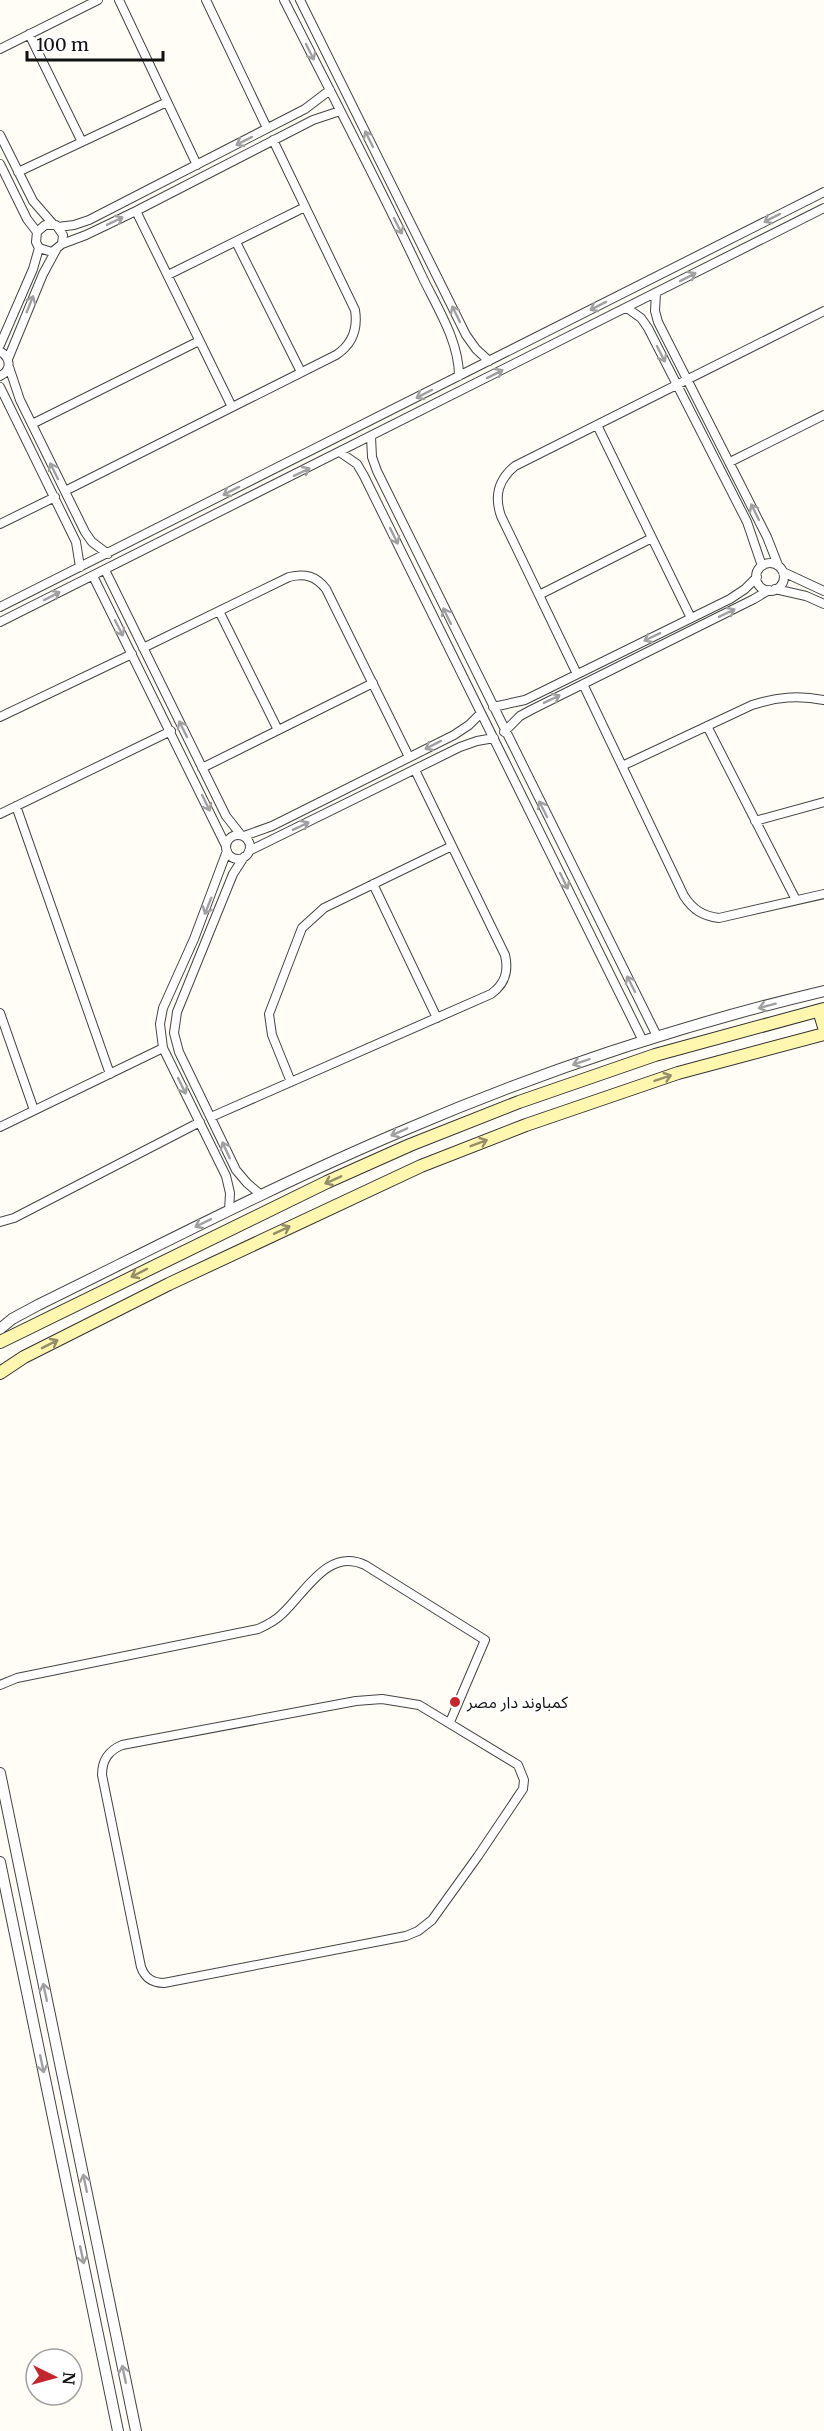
<svg xmlns="http://www.w3.org/2000/svg" width="824" height="2431" viewBox="0 0 824 2431" font-family="Merriweather,'Noto Sans Arabic',serif">
<style>
.lines{fill:none;stroke-linecap:round;stroke-linejoin:round}
.minor-casing{stroke:#444;stroke-width:10}
.tertiary-casing{stroke:#444;stroke-width:12}
.secondary-casing{stroke:#333;stroke-width:14}
.minor{stroke:#fff;stroke-width:8}
.tertiary{stroke:#fff;stroke-width:10}
.secondary{stroke:#fff6b0;stroke-width:12}
.oneway{stroke:#a0a0a0}
.oneway2{stroke:#948f68}
.poi-dot{fill:#c4262e;stroke:#fff;stroke-width:2}
.labels{text-anchor:middle;dominant-baseline:central;stroke-width:6;stroke-linejoin:round;paint-order:stroke}
.poi-label{font-size:16px;fill:#111;stroke:#fff;text-anchor:start}
</style>
<rect width="100%" height="100%" fill="#fffdf5"/>
<g class="lines">
<defs>
<path id="minor" d="M119 0 197 165
M206 0 267 128
M284 0C330 91 378 182 421 274 436 306 459 340 459 376
M300 0 466 335 476 349 489 361
M29 34 82 142
M0 49 98 0
M0 135 33 201 53 224
M0 164 27 219 37 232 36 242 39 248 52 252 62 244 63 235 56 225H45L37 232
M18 172 167 102
M136 211 232 407
M58 227 74 225 89 220 305 109 330 90
M236 242 301 372
M62 244 86 235 136 211 313 120 340 111
M168 275 305 207
M656 293 655 311 658 322 767 537 778 565
M627 308 641 318 648 328 747 522 762 566
M0 345 33 269 39 248
M0 351C11 358 12 370 0 376
M8 359 43 274 56 250
M9 367 20 400 85 532 92 542 108 554
M0 387 76 542 80 567
M32 424 199 341
M597 425 691 618
M371 437 372 457 377 471 657 1036
M341 453 357 464 364 476 643 1041
M730 462 824 415
M65 491 336 355C353 344 358 329 355 310L273 140
M0 524 55 497
M756 577a14 14 0 1 1 28 0a14 14 0 1 1-28 0Z
M105 570 226 816 241 835
M783 572 824 591
M93 576 226 846
M775 589 806 596 824 604
M539 595 652 538
M0 607 824 192
M219 611 278 730
M0 622 824 208
M143 648 289 577C305 573 316 576 326 589L409 757
M577 674 501 516C494 496 498 480 515 466L824 311
M583 684 684 896C693 910 703 916 719 918L824 894
M493 707 525 700 730 599 745 589 757 577
M0 717 132 654
M707 726 796 900
M504 732 520 716 531 710 754 599 769 590
M622 766 752 705C777 697 798 695 824 700
M202 768 373 683
M16 806 110 1074
M0 814 171 731
M755 821 824 802
M226 847a12 12 0 1 1 24 0a12 12 0 1 1-24 0Z
M244 836 272 826 454 735 469 725 481 713
M227 851 194 939 163 1008 160 1024 163 1048 226 1176 230 1193 229 1211
M249 851 460 747 477 741 494 738
M244 857 233 874 177 1012 174 1033 179 1052 236 1170 247 1183 261 1195
M373 884 437 1018
M0 1013 34 1110
M291 1082 272 1035 269 1014 302 928 324 908 452 846
M211 1117 491 994C505 984 509 972 505 955L415 770
M0 1127 163 1048
M0 1222 14 1218 200 1122
M0 1685 17 1678 258 1629C267 1625 275 1621 282 1614 305 1593 328 1547 365 1565L485 1640 450 1722
M382 1699 419 1705 518 1765 524 1780 523 1789 478 1856 432 1920 418 1931 406 1936 164 1983C152 1983 145 1978 141 1967L102 1775C102 1760 108 1751 122 1745L356 1701Z"/>
<path id="tertiary" d="M0 1329 12 1319 38 1305C160 1245 281 1182 407 1129 542 1071 681 1025 824 991
M0 1773 136 2431
M0 1862 118 2431"/>
<path id="secondary" d="M824 1011 821 1017 824 1027
M0 1342 327 1182 410 1145 519 1102 655 1055 824 1009
M0 1373 24 1357 169 1284 421 1166 526 1125 678 1073 824 1034"/>
</defs>
<use href="#minor" class="minor-casing"/>
<use href="#tertiary" class="tertiary-casing"/>
<use href="#secondary" class="secondary-casing"/>
<use href="#minor" class="minor"/>
<use href="#tertiary" class="tertiary"/>
<use href="#secondary" class="secondary"/>
</g>
<defs><path id="oneway-shaft" d="M-6 0H5M1.5-3L5.5 0L1.5 3" fill="none" stroke-width="1.6" stroke-linecap="round" stroke-linejoin="round" transform="scale(1.5)"/></defs>
<g class="oneway">
<use href="#oneway-shaft" transform="translate(310 52) rotate(63)"/>
<use href="#oneway-shaft" transform="translate(369 139) rotate(-116)"/>
<use href="#oneway-shaft" transform="translate(244 141) rotate(153)"/>
<use href="#oneway-shaft" transform="translate(772 218) rotate(153)"/>
<use href="#oneway-shaft" transform="translate(115 221) rotate(-26)"/>
<use href="#oneway-shaft" transform="translate(398 226) rotate(63)"/>
<use href="#oneway-shaft" transform="translate(688 277) rotate(-27)"/>
<use href="#oneway-shaft" transform="translate(30 304) rotate(-68)"/>
<use href="#oneway-shaft" transform="translate(598 306) rotate(153)"/>
<use href="#oneway-shaft" transform="translate(456 314) rotate(-116)"/>
<use href="#oneway-shaft" transform="translate(661 354) rotate(63)"/>
<use href="#oneway-shaft" transform="translate(495 374) rotate(-27)"/>
<use href="#oneway-shaft" transform="translate(424 394) rotate(153)"/>
<use href="#oneway-shaft" transform="translate(54 471) rotate(-116)"/>
<use href="#oneway-shaft" transform="translate(302 472) rotate(-26)"/>
<use href="#oneway-shaft" transform="translate(231 491) rotate(153)"/>
<use href="#oneway-shaft" transform="translate(755 512) rotate(-116)"/>
<use href="#oneway-shaft" transform="translate(394 536) rotate(64)"/>
<use href="#oneway-shaft" transform="translate(52 596) rotate(-27)"/>
<use href="#oneway-shaft" transform="translate(727 613) rotate(-26)"/>
<use href="#oneway-shaft" transform="translate(447 616) rotate(-116)"/>
<use href="#oneway-shaft" transform="translate(119 628) rotate(63)"/>
<use href="#oneway-shaft" transform="translate(652 637) rotate(154)"/>
<use href="#oneway-shaft" transform="translate(552 699) rotate(-26)"/>
<use href="#oneway-shaft" transform="translate(183 729) rotate(-116)"/>
<use href="#oneway-shaft" transform="translate(433 745) rotate(153)"/>
<use href="#oneway-shaft" transform="translate(206 803) rotate(64)"/>
<use href="#oneway-shaft" transform="translate(543 809) rotate(-117)"/>
<use href="#oneway-shaft" transform="translate(301 826) rotate(-26)"/>
<use href="#oneway-shaft" transform="translate(564 881) rotate(64)"/>
<use href="#oneway-shaft" transform="translate(208 906) rotate(112)"/>
<use href="#oneway-shaft" transform="translate(631 984) rotate(-117)"/>
<use href="#oneway-shaft" transform="translate(767 1006) rotate(165)"/>
<use href="#oneway-shaft" transform="translate(581 1062) rotate(161)"/>
<use href="#oneway-shaft" transform="translate(182 1086) rotate(64)"/>
<use href="#oneway-shaft" transform="translate(399 1132) rotate(156)"/>
<use href="#oneway-shaft" transform="translate(226 1150) rotate(-115)"/>
<use href="#oneway-shaft" transform="translate(203 1223) rotate(154)"/>
<use href="#oneway-shaft" transform="translate(45 1992) rotate(-102)"/>
<use href="#oneway-shaft" transform="translate(42 2064) rotate(78)"/>
<use href="#oneway-shaft" transform="translate(85 2183) rotate(-102)"/>
<use href="#oneway-shaft" transform="translate(82 2255) rotate(78)"/>
<use href="#oneway-shaft" transform="translate(124 2374) rotate(-102)"/>
</g>
<g class="oneway2">
<use href="#oneway-shaft" transform="translate(663 1078) rotate(-19)"/>
<use href="#oneway-shaft" transform="translate(479 1143) rotate(-21)"/>
<use href="#oneway-shaft" transform="translate(333 1180) rotate(156)"/>
<use href="#oneway-shaft" transform="translate(282 1230) rotate(-25)"/>
<use href="#oneway-shaft" transform="translate(139 1273) rotate(153)"/>
<use href="#oneway-shaft" transform="translate(50 1344) rotate(-27)"/>
</g>
<circle class="poi-dot" cx="455" cy="1702" r="6"/>
<g class="labels">
<g class="poi-label">
<text x="467" y="1702">كمباوند دار مصر</text>
</g>
</g>
<g transform="translate(54 2377) rotate(95)"><circle r="28" fill="#ffffff" stroke="#a0a0a0" stroke-width="1.5"/>
<path d="M0-4.5L10 22L0 15L-10 22Z" fill="#c4262e"/>
<text y="-9" font-size="16" font-weight="bold" text-anchor="middle" fill="#111111">N</text>
</g>
<path d="M27 51v9h136v-9" fill="none" stroke="#111111" stroke-width="3"/>
<text x="36" y="51" font-size="18" fill="#111111" stroke="#ffffff" stroke-width="4.5" paint-order="stroke">100 m</text>
</svg>
